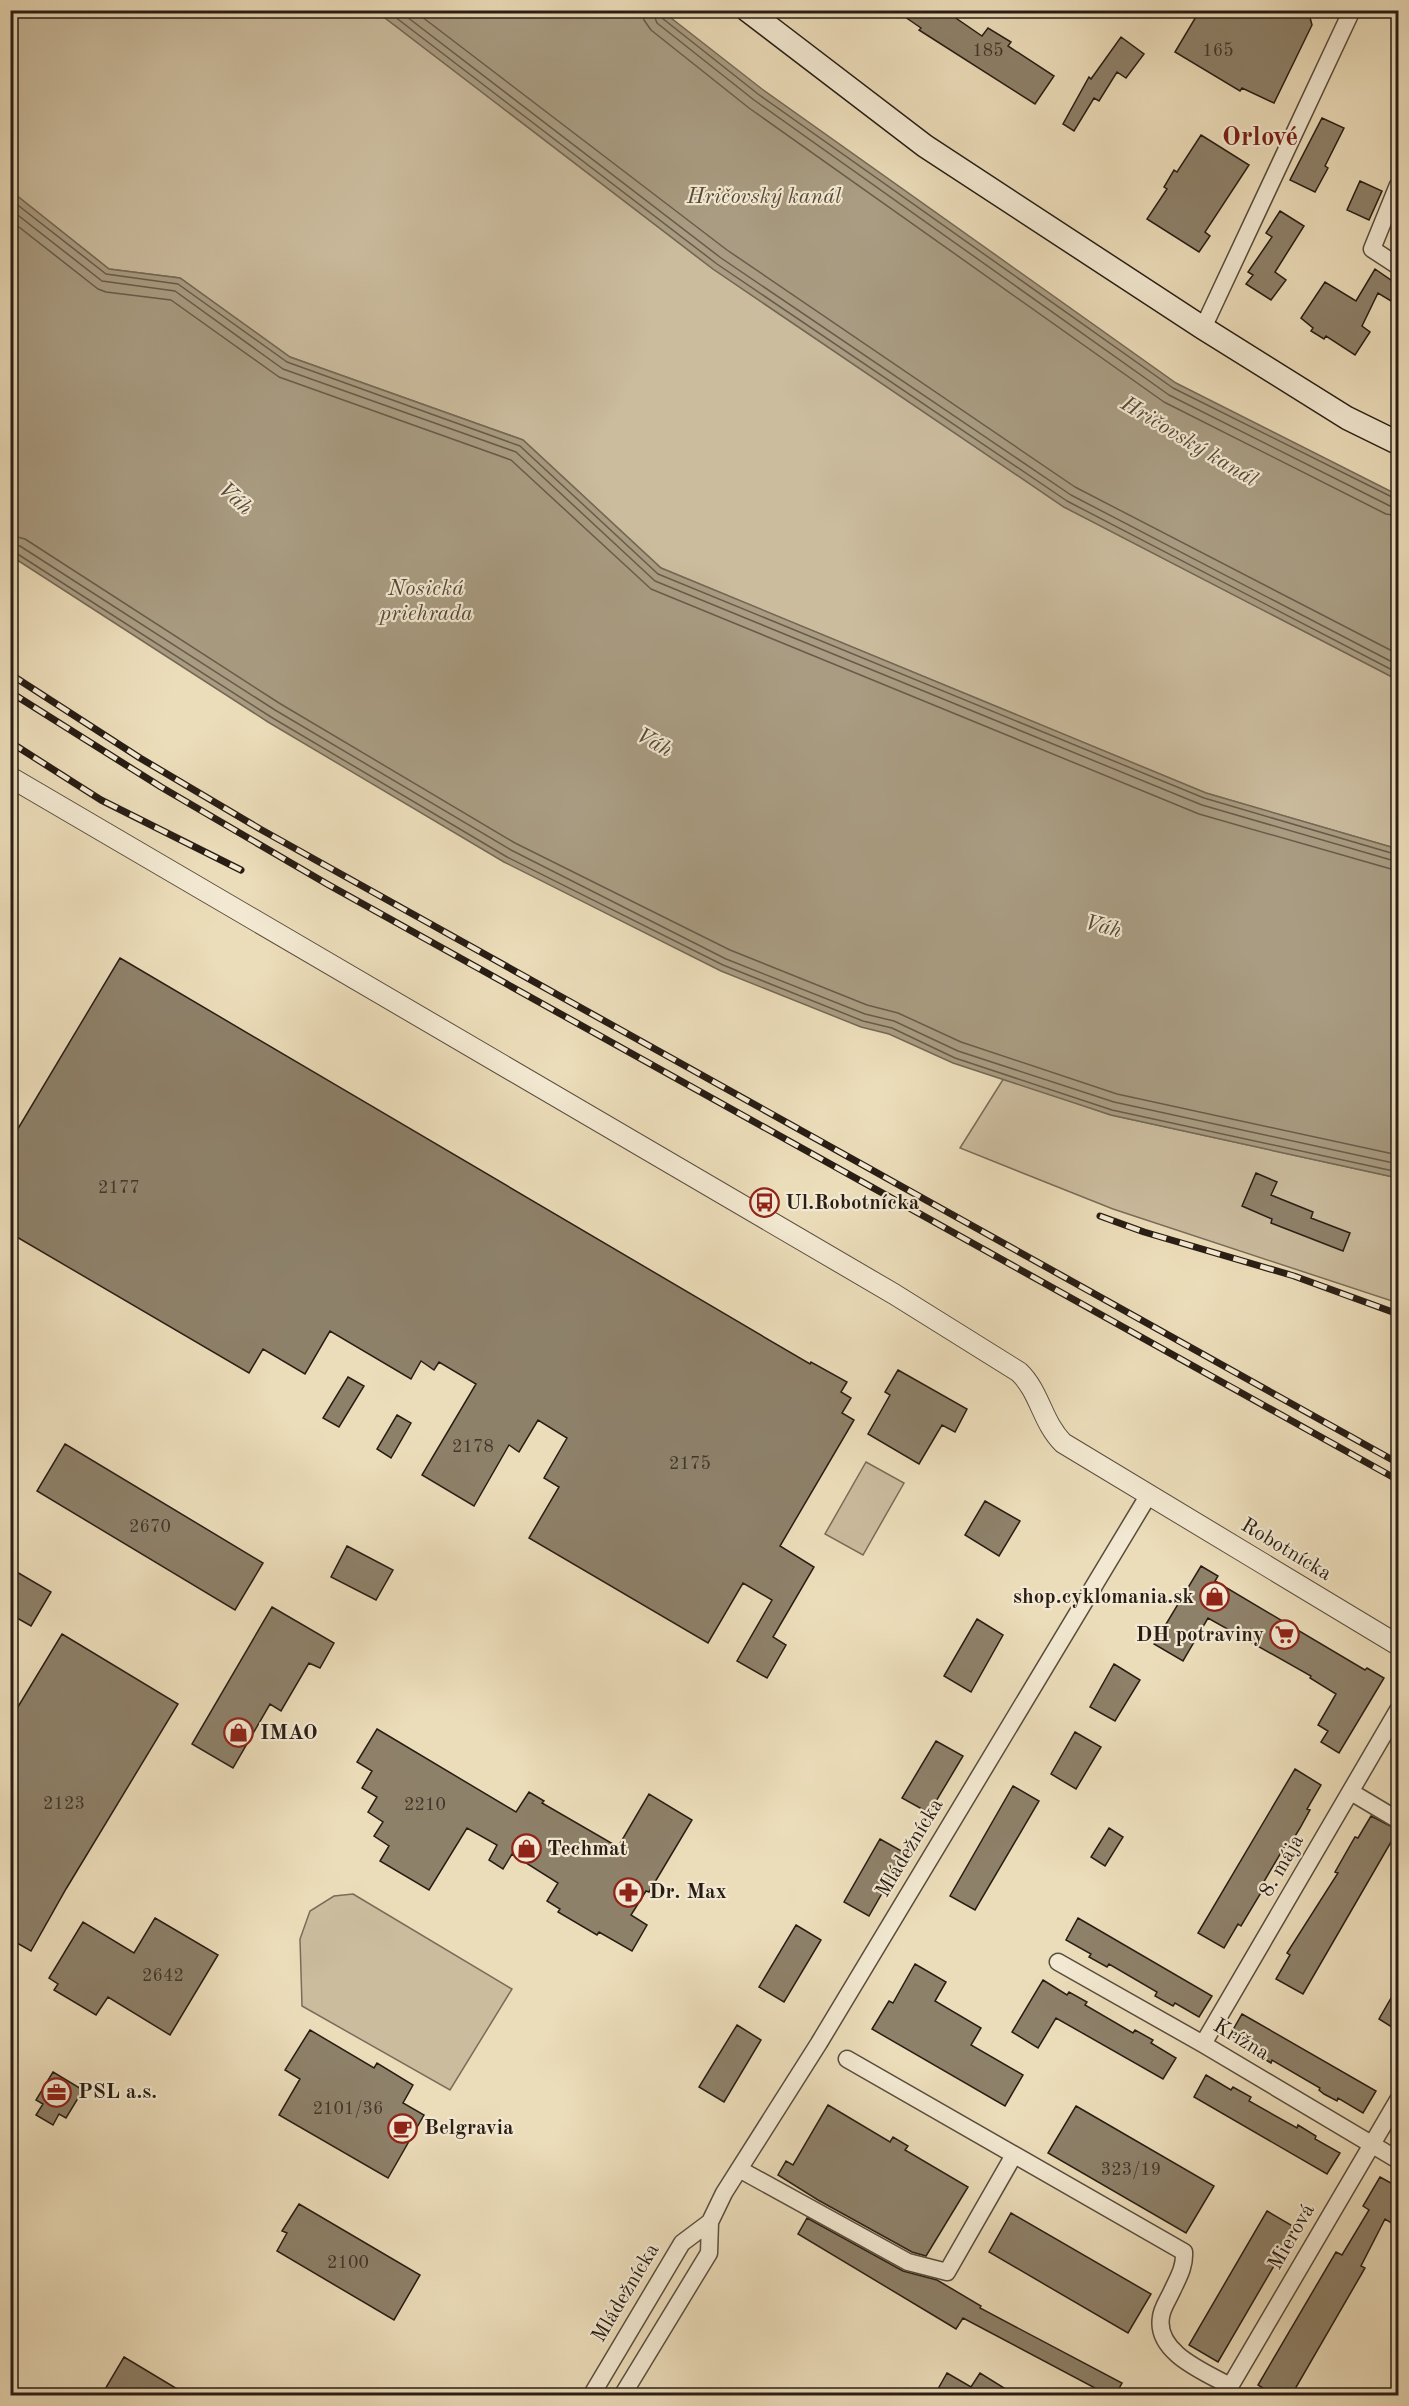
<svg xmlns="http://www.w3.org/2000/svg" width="1409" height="2406" viewBox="0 0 1409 2406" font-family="'Old Standard TT',serif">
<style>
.green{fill:#cbbc9e;stroke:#7a6c59;stroke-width:1.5}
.water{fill:#a99c82;stroke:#756956;stroke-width:1.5}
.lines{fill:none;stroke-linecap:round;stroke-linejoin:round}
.shore{stroke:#685c4b;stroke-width:1.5}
.building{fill:#8e816a;stroke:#281d14;stroke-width:1.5}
.minor-casing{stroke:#594d3e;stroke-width:19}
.tertiary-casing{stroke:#594d3e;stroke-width:22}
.secondary-casing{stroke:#281d14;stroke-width:25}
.minor{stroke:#f3e9d2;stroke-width:16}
.tertiary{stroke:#f3e9d2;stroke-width:20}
.secondary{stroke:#f3e9d2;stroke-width:22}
.rail-casing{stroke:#281d14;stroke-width:7}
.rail{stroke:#f3e9d2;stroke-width:4.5;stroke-dasharray:14;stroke-linecap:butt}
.labels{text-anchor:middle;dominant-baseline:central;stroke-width:4.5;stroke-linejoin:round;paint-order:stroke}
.number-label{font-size:18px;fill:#42362a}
.poi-label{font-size:21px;font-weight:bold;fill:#281d14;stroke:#f3e9d2;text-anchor:start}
.street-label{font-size:21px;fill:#281d14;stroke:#f3e9d2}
.water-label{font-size:22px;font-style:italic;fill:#55493a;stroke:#f3e9d2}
.district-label{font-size:27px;font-weight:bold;fill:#7a1f14;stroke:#f3e9d2}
</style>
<rect width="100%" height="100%" fill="#ecddba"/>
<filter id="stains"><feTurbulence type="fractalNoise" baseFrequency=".00333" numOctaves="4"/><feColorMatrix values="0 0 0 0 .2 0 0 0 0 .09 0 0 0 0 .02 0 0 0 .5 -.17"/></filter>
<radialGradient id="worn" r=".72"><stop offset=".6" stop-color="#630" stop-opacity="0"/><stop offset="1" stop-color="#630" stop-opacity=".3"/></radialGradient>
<path class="green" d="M10 11H376L713 269 1064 507 1398 680V849L1206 793 661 568 523 440 290 357 180 278 109 269 11 191Z
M1004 1078 1111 1115 1398 1178V1303L1113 1209 960 1148Z
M866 1462 904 1483 863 1555 825 1534Z
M353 1894 512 1989 450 2090 302 2006 300 1939 310 1911 334 1896Z"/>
<path class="water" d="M376 11H662L762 89 1176 383 1398 495V680L1064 507 713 269Z
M11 191 109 269 180 278 290 357 523 440 661 568 1206 793 1398 849V1178L1111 1115 953 1063 889 1034 861 1027 721 971 504 862 268 722 11 556Z"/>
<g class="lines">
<path class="shore" d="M386 10 717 264 1067 501 1398 673
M398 10 721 258 1071 495 1398 665
M413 10 727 250 1075 487 1398 654
M643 10 644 20 651 30 749 108 1164 402 1386 514 1398 516
M652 10 657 23 754 100 1169 395 1390 506 1398 507
M659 10 662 18 758 94 1173 388 1398 500
M10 199 106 274 178 284 287 362 520 446 658 574 1204 798 1398 855
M10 209 102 281 175 291 283 369 516 452 655 581 1202 805 1398 862
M10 220 98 289 106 292 171 300 279 377 511 460 651 589 1199 814 1398 871
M10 535 25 539 279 703 515 843 730 950 867 1005 898 1013 961 1042 1117 1094 1398 1155
M10 544 20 546 275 710 511 850 726 959 865 1014 894 1021 958 1051 1114 1102 1398 1164
M10 552 16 553 271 717 507 857 723 965 863 1021 892 1028 955 1058 1112 1110 1398 1172"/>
</g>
<path class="building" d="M895 10H944L982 36 988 28 1011 42 1008 46 1054 76 1035 104 919 30 921 28Z
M1200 10H1308L1312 25 1274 103 1242 88 1240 91 1175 52Z
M1121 37 1144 54 1126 78 1117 72 1099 101 1094 98 1074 131 1063 124 1089 77 1091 79Z
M1322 118 1344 128 1325 166 1328 168 1315 192 1290 180Z
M1201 135 1249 165 1205 232 1210 236 1199 252 1147 219 1167 189 1164 187 1174 170 1177 172Z
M1360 181 1382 191 1369 220 1347 210Z
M1280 211 1304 226 1275 272 1286 280 1271 300 1246 284 1253 275 1248 272 1272 237 1266 233Z
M1375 269 1398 285V288L1391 301 1378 293 1362 326 1370 332 1355 355 1326 336 1324 339 1311 331 1313 328 1301 318 1325 282 1356 301Z
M120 958 810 1364 811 1362 847 1382 841 1392 851 1398 842 1413 854 1420 780 1546 814 1567 773 1637 786 1645 767 1678 737 1661 772 1600 743 1583 708 1643 529 1538 559 1487 544 1478 567 1438 538 1420 519 1452 509 1445 474 1506 422 1475 476 1384 439 1362 434 1370 421 1361 411 1379 330 1331 305 1374 263 1349 249 1373 10 1233V1142Z
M1256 1173 1277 1182 1271 1195 1313 1212 1311 1218 1350 1233 1343 1251 1271 1223 1272 1219 1242 1206Z
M898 1370 967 1409 955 1432 942 1425 919 1464 868 1434 890 1395 885 1392Z
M348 1377 364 1386 339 1427 323 1418Z
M397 1415 411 1423 391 1458 377 1449Z
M65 1444 263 1563 235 1610 37 1491Z
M985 1501 1020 1521 999 1556 965 1535Z
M347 1546 393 1570 376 1600 331 1577Z
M1201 1566 1218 1576 1215 1581 1365 1670 1367 1668 1384 1678 1339 1753 1321 1742 1328 1731 1318 1725 1336 1694 1310 1678 1311 1676 1208 1618 1183 1661 1154 1644Z
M10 1568 51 1592 31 1626 10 1614Z
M272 1607 334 1643 320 1668 309 1663 281 1711 270 1704 233 1768 192 1744Z
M977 1619 1003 1635 971 1692 944 1676Z
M62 1634 178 1704 66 1889 31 1951 10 1939V1720Z
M1114 1664 1140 1680 1115 1721 1090 1707Z
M377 1729 516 1812 529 1792 544 1801 542 1803 618 1847 649 1794 692 1820 649 1892 646 1891 631 1915 647 1925 632 1951 599 1932 597 1935 558 1912 560 1909 547 1901 558 1883 512 1854 503 1869 489 1860 497 1845 467 1828 429 1890 380 1861 389 1846 374 1836 383 1822 368 1812 377 1797 362 1788 372 1771 357 1762Z
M1075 1732 1101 1747 1076 1789 1051 1774Z
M936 1741 963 1756 929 1813 902 1798Z
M1295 1769 1321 1785 1307 1809 1310 1810 1300 1828 1289 1846 1286 1844 1259 1890 1262 1891 1241 1926 1238 1924 1224 1948 1198 1933Z
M1013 1786 1039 1801 975 1910 950 1896Z
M1371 1816 1398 1830 1303 1994 1276 1979 1290 1955 1287 1953 1338 1873 1335 1872 1355 1837 1358 1838Z
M1109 1828 1123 1837 1105 1866 1091 1857Z
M880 1839 905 1853 869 1916 844 1902Z
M155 1918 218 1955 170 2035 108 1997 96 2015 54 1990 58 1984 49 1978 83 1922 134 1953Z
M1078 1918 1212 1996 1199 2017 1175 2003 1173 2006 1155 1996 1157 1992 1109 1964 1107 1967 1089 1957 1091 1954 1066 1940Z
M796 1925 821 1940 784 2002 759 1987Z
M915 1964 946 1982 935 2001 981 2028 971 2045 1023 2075 1005 2106 872 2029 889 2001 893 2003Z
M1043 1980 1067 1995 1069 1992 1087 2002 1085 2005 1133 2033 1135 2030 1153 2040 1151 2043 1176 2058 1163 2079 1056 2018 1038 2048 1012 2032Z
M1398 1986V2031L1379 2019Z
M1242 2014 1376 2091 1363 2113 1338 2098 1337 2101 1324 2094 1319 2090 1320 2088 1272 2060 1271 2063 1253 2052 1255 2049 1230 2035Z
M737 2025 761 2040 724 2102 699 2087Z
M310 2030 374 2068 377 2063 413 2085 403 2103 424 2115 388 2178 279 2115 300 2079 285 2070Z
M53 2072 83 2090 66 2118 59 2114 53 2125 36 2115 43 2104 36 2100Z
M1206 2075 1231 2090 1233 2087 1251 2097 1249 2101 1297 2128 1298 2125 1316 2136 1315 2139 1340 2153 1327 2174 1194 2097Z
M828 2105 890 2142 893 2137 908 2146 905 2150 968 2187 926 2256 912 2252 818 2200 778 2175 786 2161 793 2165Z
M1076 2106 1214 2186 1186 2233 1048 2153Z
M1380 2177 1398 2187V2227L1385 2219 1361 2266 1365 2268 1291 2396H1276L1258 2385 1336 2252 1342 2255 1369 2210 1363 2206Z
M299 2204 420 2275 394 2320 277 2251 287 2233 282 2231Z
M1267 2211 1296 2228 1218 2362 1189 2345Z
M1011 2213 1151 2294 1128 2333 989 2252Z
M807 2218 903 2271 937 2280 981 2306 980 2308 1122 2383 1115 2396H1110L963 2318 956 2329 948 2324 798 2234Z
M124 2357 189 2396H101Z
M947 2373 971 2387 980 2373 1017 2396H934Z"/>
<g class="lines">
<defs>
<path id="minor" d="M1398 185 1372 249 1398 266
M1203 328 1352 10
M1351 1792 1398 1820
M1058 1962 1203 2044 1398 2160
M1203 2044 1398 1710
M847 2059 1184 2252C1185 2267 1178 2278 1172 2291 1168 2300 1162 2308 1161 2317 1155 2353 1205 2372 1230 2386
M739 2169 908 2262 947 2272 1014 2155
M1225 2395 1398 2100
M591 2396 682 2243 710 2222
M622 2396 709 2253 710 2222 724 2193 819 2043 1148 1496"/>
<path id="tertiary" d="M10 777 894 1294 1019 1372C1040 1392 1042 1422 1063 1443L1398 1645"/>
<path id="secondary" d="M747 10 925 146 1203 328 1347 418 1398 443"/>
</defs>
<use href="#minor" class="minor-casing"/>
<use href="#tertiary" class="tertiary-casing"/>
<use href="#secondary" class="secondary-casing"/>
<use href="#minor" class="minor"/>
<use href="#tertiary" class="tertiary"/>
<use href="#secondary" class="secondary"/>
<defs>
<path id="rail" d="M10 674 140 758 260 829 1398 1463
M10 692 161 787 327 884 1398 1480
M10 742 101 800 241 870
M1100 1216 1144 1232 1294 1276 1398 1314"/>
</defs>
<use href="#rail" class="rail-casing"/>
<use href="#rail" class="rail"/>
</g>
<defs>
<symbol id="bus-ring" viewBox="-11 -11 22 22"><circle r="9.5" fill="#f3e9d2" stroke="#8f2418" stroke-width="1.5"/><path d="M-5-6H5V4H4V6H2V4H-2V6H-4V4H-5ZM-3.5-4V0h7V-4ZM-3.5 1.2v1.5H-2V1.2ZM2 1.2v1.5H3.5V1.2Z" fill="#8f2418"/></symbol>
<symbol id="shop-ring" viewBox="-11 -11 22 22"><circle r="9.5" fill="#f3e9d2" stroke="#8f2418" stroke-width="1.5"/><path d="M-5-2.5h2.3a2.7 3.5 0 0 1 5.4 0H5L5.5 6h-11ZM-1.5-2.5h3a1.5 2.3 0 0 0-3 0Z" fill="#8f2418"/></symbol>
<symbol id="supermarket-ring" viewBox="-11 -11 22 22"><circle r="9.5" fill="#f3e9d2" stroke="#8f2418" stroke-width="1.5"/><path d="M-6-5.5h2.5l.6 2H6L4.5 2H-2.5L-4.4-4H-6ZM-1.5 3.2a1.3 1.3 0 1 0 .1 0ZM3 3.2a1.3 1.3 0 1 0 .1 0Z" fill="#8f2418"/></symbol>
<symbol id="pharmacy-ring" viewBox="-11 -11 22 22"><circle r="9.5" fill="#f3e9d2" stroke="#8f2418" stroke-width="1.5"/><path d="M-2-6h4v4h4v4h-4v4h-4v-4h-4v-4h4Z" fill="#8f2418"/></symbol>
<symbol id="office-ring" viewBox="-11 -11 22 22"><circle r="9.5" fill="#f3e9d2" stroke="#8f2418" stroke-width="1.5"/><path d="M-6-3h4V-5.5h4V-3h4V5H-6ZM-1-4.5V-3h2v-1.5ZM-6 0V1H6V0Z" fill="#8f2418"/></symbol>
<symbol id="cafe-ring" viewBox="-11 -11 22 22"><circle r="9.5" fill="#f3e9d2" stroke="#8f2418" stroke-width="1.5"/><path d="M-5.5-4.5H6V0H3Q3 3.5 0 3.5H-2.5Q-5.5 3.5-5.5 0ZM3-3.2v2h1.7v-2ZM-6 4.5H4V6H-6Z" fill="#8f2418"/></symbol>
</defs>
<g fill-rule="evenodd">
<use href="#bus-ring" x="748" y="1186" width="33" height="33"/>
<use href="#shop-ring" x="1198" y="1580" width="33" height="33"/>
<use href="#supermarket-ring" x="1268" y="1618" width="33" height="33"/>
<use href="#shop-ring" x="222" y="1716" width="33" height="33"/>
<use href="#shop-ring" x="510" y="1832" width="33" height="33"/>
<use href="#pharmacy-ring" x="612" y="1876" width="33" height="33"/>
<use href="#office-ring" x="40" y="2076" width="33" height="33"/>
<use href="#cafe-ring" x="386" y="2112" width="33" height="33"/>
</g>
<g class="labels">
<g class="number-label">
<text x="988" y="51">185</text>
<text x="1218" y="51">165</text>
<text x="119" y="1188">2177</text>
<text x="473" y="1447">2178</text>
<text x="690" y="1464">2175</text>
<text x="150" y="1527">2670</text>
<text x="64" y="1804">2123</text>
<text x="425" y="1805">2210</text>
<text x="163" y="1976">2642</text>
<text x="348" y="2109">2101/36</text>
<text x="1131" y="2170">323/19</text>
<text x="348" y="2263">2100</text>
</g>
<g class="poi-label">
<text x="785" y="1203">Ul.Robotnícka</text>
<text x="1194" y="1597" text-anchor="end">shop.cyklomania.sk</text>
<text x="1264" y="1635" text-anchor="end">DH potraviny</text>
<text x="260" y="1733">IMAO</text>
<text x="547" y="1849">Techmat</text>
<text x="649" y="1892">Dr. Max</text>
<text x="78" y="2092">PSL a.s.</text>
<text x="424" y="2128">Belgravia</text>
</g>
<g class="street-label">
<text transform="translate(1286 1550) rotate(31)">Robotnícka</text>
<text transform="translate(910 1848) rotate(-59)">Mládežnícka</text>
<text transform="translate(1282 1866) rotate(-60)">8. mája</text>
<text transform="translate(1241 2040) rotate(31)">Krížna</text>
<text transform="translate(1292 2237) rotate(-60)">Mierová</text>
<text transform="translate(626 2293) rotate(-59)">Mládežnícka</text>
</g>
<g class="water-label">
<text x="764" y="197">Hričovský kanál</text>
<text transform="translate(1189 442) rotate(31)">Hričovský kanál</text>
<text transform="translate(235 499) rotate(43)">Váh</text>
<text x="426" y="589">Nosická<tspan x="426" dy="25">priehrada</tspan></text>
<text transform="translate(654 743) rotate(29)">Váh</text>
<text transform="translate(1103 927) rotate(15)">Váh</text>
</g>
<g class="district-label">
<text x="1260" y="137">Orlové</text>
</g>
</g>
<rect width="1409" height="2406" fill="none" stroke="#ecddba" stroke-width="36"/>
<rect x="12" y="12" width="1385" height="2382" fill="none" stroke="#281d14" stroke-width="3"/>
<rect x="18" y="18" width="1373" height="2370" fill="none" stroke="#281d14" stroke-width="1.5"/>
<rect width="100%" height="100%" filter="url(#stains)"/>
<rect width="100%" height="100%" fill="url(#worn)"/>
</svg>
